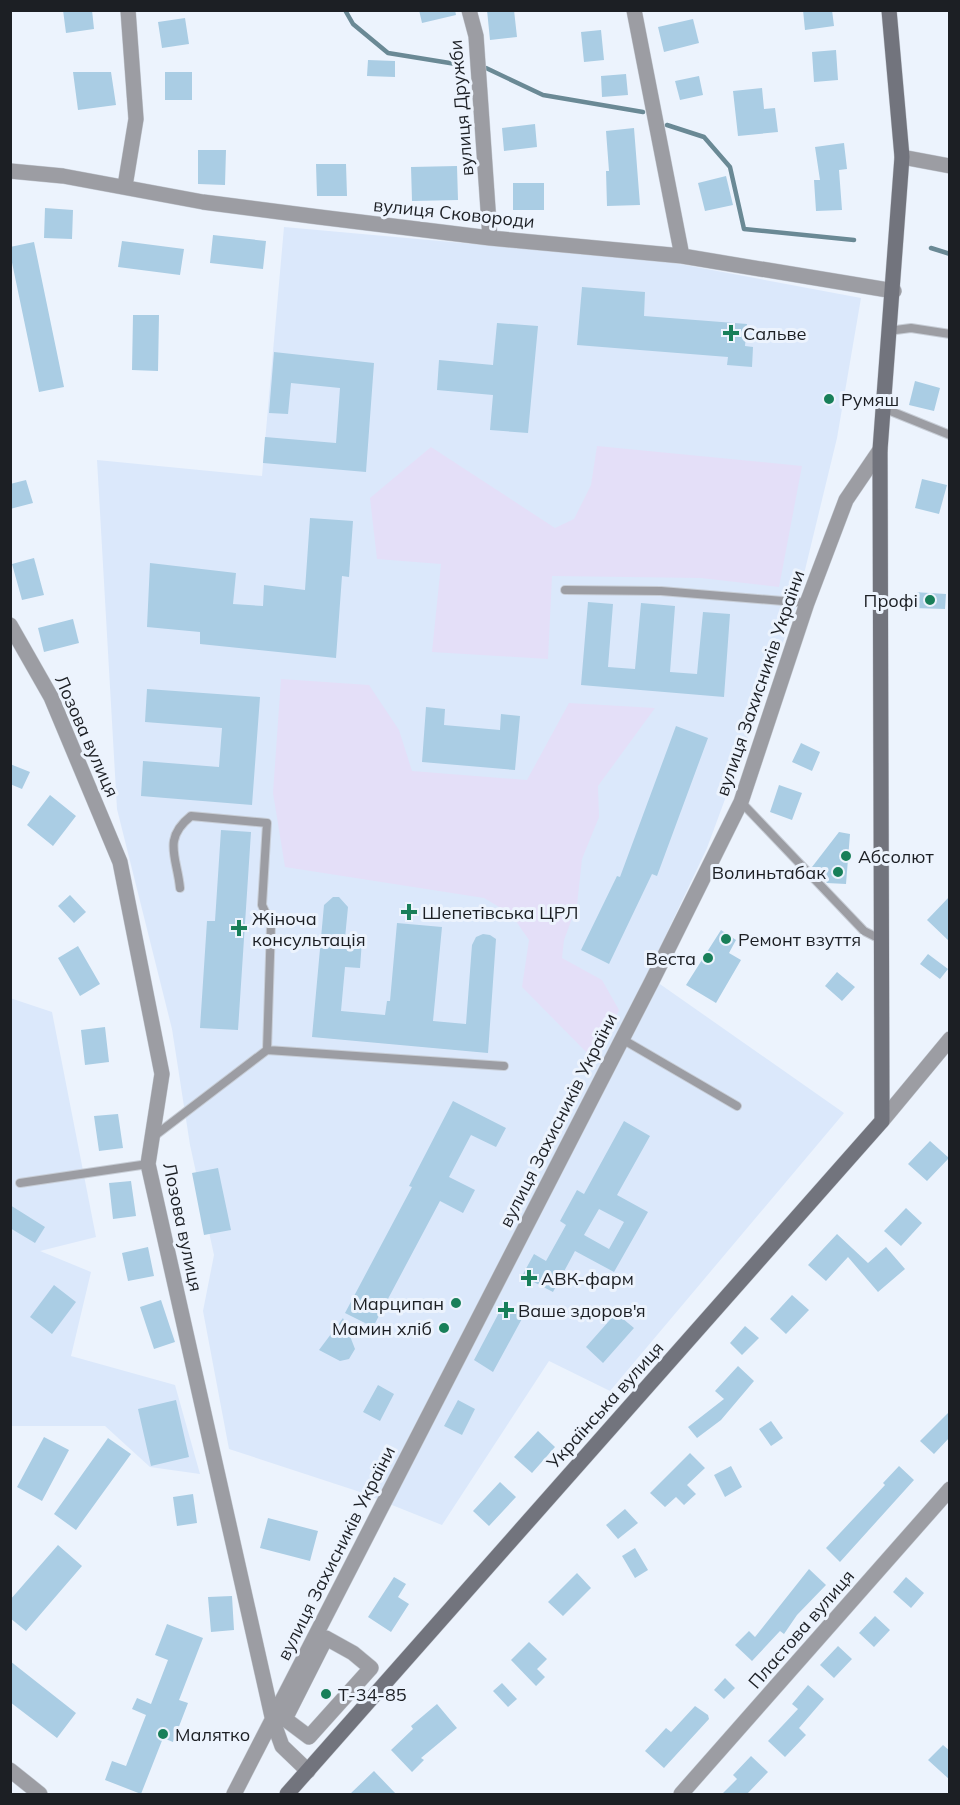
<svg xmlns="http://www.w3.org/2000/svg" width="960" height="1805" viewBox="0 0 960 1805" font-family="Mulish,sans-serif">
<style>
.built{fill:#dbe8fb}
.green{fill:#e4dff8}
.lines{fill:none;stroke-linecap:round;stroke-linejoin:round}
.stream{stroke:#6a8995;stroke-width:4.5}
.building{fill:#aacde4;fill-rule:evenodd}
.lane-casing{stroke:#c7cdd6;stroke-width:10}
.street-casing{stroke:#c7cdd6;stroke-width:16}
.secondary-casing{stroke:#c7cdd6;stroke-width:16}
.lane{stroke:#9c9da3;stroke-width:8}
.street{stroke:#9c9da3;stroke-width:15}
.secondary{stroke:#72747d;stroke-width:15}
.poi-dot{fill:#187f59;stroke:#ecf3fd;stroke-width:2}
.labels{text-anchor:middle;dominant-baseline:central;stroke-width:6;stroke-linejoin:round;paint-order:stroke}
.street-label{font-size:18px;fill:#1c1f24;stroke:#ecf3fd}
.poi-label{font-size:18px;fill:#1c1f24;stroke:#ecf3fd;text-anchor:start}
</style>
<rect width="100%" height="100%" fill="#ecf3fd"/>
<path class="built" d="M284 227 664 261 861 298 837 438 796 607 707 848 647 975 844 1113 610 1391 549 1361 442 1525 357 1491 229 1449 203 1311 214 1255 190 1145 172 1029 117 809 97 460 262 476Z
M10 998 52 1012 96 1237 40 1251 91 1272 71 1356 175 1385 200 1474 150 1467 105 1426H11Z"/>
<path class="green" d="M597 446 802 466 779 587 701 578 552 576 548 659 432 652 441 564 377 559 370 498 431 447 555 528 574 519 591 485Z
M281 679 369 685 399 730 412 771 527 780 569 703 655 708 598 786 599 817 582 859 577 905 564 940 562 958 602 980 619 1010 595 1061 522 987 529 940 511 914 484 898 285 867 273 793Z"/>
<g class="lines">
<path class="stream" d="M345 10 353 24 388 53 462 65
M486 68 543 95 643 112
M667 125 704 137 730 167 744 229 854 240
M931 248 950 254"/>
</g>
<path class="building" d="M63 10H92L94 29 66 33Z
M419 10H455L456 15 422 23Z
M487 10H514L517 37 490 40Z
M803 10H832L834 26 805 30Z
M185 18 189 44 162 48 158 22Z
M693 19 699 43 664 52 658 27Z
M601 30 604 60 584 62 581 32Z
M836 50 838 80 814 82 812 52Z
M368 60 395 61V77L367 76Z
M73 72H111L116 105 78 110Z
M165 72H192V100H165Z
M626 74 628 95 602 97 601 76Z
M699 76 703 95 680 100 675 81Z
M762 88 764 109 775 108 778 132 738 136 733 91Z
M535 124 537 147 504 151 502 128Z
M634 128 640 205 607 206 606 171H609L606 131Z
M844 143 847 169 839 170 842 210 816 211 814 180H820L815 147Z
M198 150H226L225 185 198 184Z
M316 164H346L347 196H317Z
M457 166 458 200 412 201 411 167Z
M726 176 733 205 705 211 698 183Z
M513 183H544V210H513Z
M45 208 73 210 72 239 44 238Z
M213 235 266 241 263 269 210 263Z
M122 241 184 249 180 275 118 267Z
M34 242 64 387 39 392 10 253V247Z
M582 287 645 292 644 316 747 324 745 346 753 347 752 367 727 365 728 357 577 345Z
M133 315H159L158 371 132 370Z
M497 323 538 326 528 433 490 430 493 395 437 390 439 360 493 365Z
M274 352 374 363 366 472 263 463 265 437 336 443 340 388 291 383 288 414 269 413Z
M915 381 940 388 934 411 909 405Z
M922 479 947 485 939 514 915 508Z
M26 480 33 503 10 509V484Z
M310 518 353 521 349 577 342 576 336 658 200 644V632L147 627 150 563 236 573 233 604 263 606 264 585 305 590Z
M34 558 44 595 22 600 12 564Z
M914 592 946 594 945 609 913 608Z
M588 602 613 604 608 667 635 669 641 603 675 606 670 672 697 674 703 612 730 614 724 697 581 685Z
M73 619 79 643 44 652 38 628Z
M147 689 260 697 252 805 141 796 143 761 219 767 222 728 145 722Z
M426 707 445 709 444 725 500 730 501 714 520 716 515 770 422 762Z
M676 726 708 738 657 876 652 874 609 964 581 950 617 876 620 877Z
M801 743 820 752 812 771 792 762Z
M10 764 30 772 22 789 10 784Z
M779 785 802 793 792 820 770 812Z
M50 795 76 816 53 846 27 825Z
M221 830 251 832 238 1030 200 1028 207 921H215Z
M839 832 850 834 846 884 827 883 812 867Z
M70 895 86 912 74 923 58 906Z
M950 896V942L927 920Z
M333 897H339L348 907 345 938 362 940 360 968 345 967 341 1011 385 1015 387 1001H390L397 923 442 927 433 1021 466 1024 472 945 476 937 483 934 490 935 496 939 488 1053 312 1037 324 905Z
M721 930 736 940 729 953 741 960 716 1003 686 985Z
M78 946 100 984 80 996 58 958Z
M928 954 948 969 940 979 920 964Z
M837 972 855 987 842 1001 825 986Z
M105 1027 109 1062 85 1065 81 1030Z
M453 1101 506 1128 496 1147 471 1135 449 1177 475 1190 463 1213 440 1201 373 1327 345 1313 412 1187 409 1186Z
M118 1114 123 1148 99 1151 94 1116Z
M624 1121 650 1136 617 1195 648 1212 614 1272 575 1251 553 1292 522 1276 534 1254 546 1261 566 1225 560 1221 577 1190 584 1194ZM599 1209 624 1222 609 1249 584 1235Z
M930 1141 949 1158 927 1181 908 1164Z
M218 1168 231 1230 204 1235 192 1173Z
M131 1181 136 1216 113 1219 109 1183Z
M10 1205 45 1227 35 1243 10 1228Z
M906 1208 922 1223 901 1246 884 1231Z
M837 1234 868 1263 886 1247 905 1269 878 1292 848 1257 826 1281 808 1265Z
M148 1247 154 1276 128 1281 122 1253Z
M54 1285 76 1302 52 1334 30 1317Z
M792 1295 809 1310 786 1334 770 1319Z
M161 1300 175 1342 154 1349 140 1307Z
M504 1303 524 1315 493 1372 474 1360Z
M616 1313 634 1328 603 1363 586 1347Z
M343 1318 355 1349 349 1359 340 1361 319 1350Z
M745 1326 759 1338 742 1355 730 1343Z
M738 1366 754 1381 721 1420 697 1438 688 1427 724 1399 715 1391Z
M378 1385 394 1394 380 1421 363 1412Z
M176 1400 189 1457 151 1466 138 1409Z
M458 1400 475 1409 462 1435 444 1426Z
M950 1411V1437L934 1454 920 1441Z
M771 1421 783 1438 771 1446 759 1429Z
M538 1431 555 1447 532 1473 514 1457Z
M44 1437 69 1450 42 1501 17 1487Z
M108 1438 131 1454 76 1530 54 1514Z
M690 1453 705 1468 687 1485 696 1494 684 1505 676 1497 665 1507 650 1493Z
M731 1466 742 1487 725 1497 714 1475Z
M899 1466 914 1480 840 1562 826 1548 885 1485 883 1483Z
M500 1482 516 1497 489 1526 473 1511Z
M193 1494 197 1523 177 1526 173 1497Z
M625 1509 638 1523 618 1539 606 1525Z
M268 1518 318 1531 310 1561 260 1548Z
M58 1545 82 1566 26 1631 10 1618V1600Z
M635 1548 648 1570 635 1578 622 1556Z
M809 1569 826 1585 797 1615 784 1634 780 1631 752 1661 735 1645 749 1631 755 1637Z
M577 1573 591 1588 563 1616 548 1602Z
M394 1577 406 1584 398 1597 409 1604 391 1632 368 1617Z
M906 1577 924 1593 911 1608 893 1592Z
M232 1596 234 1630 211 1632 208 1597Z
M875 1616 890 1630 874 1647 859 1633Z
M167 1624 203 1638 179 1700 188 1703 173 1742 163 1738 141 1794 105 1780 112 1761 126 1766 146 1715 132 1709 137 1698 151 1704 168 1660 155 1655Z
M529 1642 547 1659 537 1669 545 1677 536 1686 511 1660Z
M838 1646 852 1659 834 1678 820 1665Z
M10 1661 76 1713 57 1738 10 1702Z
M725 1678 735 1688 724 1699 714 1690Z
M502 1683 517 1699 508 1707 493 1691Z
M808 1685 824 1699 799 1728 806 1735 785 1757 768 1741 798 1709 792 1704Z
M437 1704 457 1728 421 1758 424 1760 412 1772 391 1750 413 1729 411 1726Z
M695 1706 708 1715 709 1719 664 1768 645 1751 666 1728 671 1732Z
M943 1745 950 1751V1780L928 1760Z
M751 1756 768 1772 747 1794H722L737 1779 733 1775Z
M374 1771 396 1794H350Z"/>
<g class="lines">
<defs>
<path id="lane" d="M888 331 911 328 950 334
M883 408 950 435
M565 590 661 591 807 603
M741 802 864 931 880 939
M622 1039 737 1106
M267 1050 504 1066
M153 1137 267 1050 271 925 262 905 267 823 191 816C162 839 177 857 180 888
M20 1183 148 1164"/>
<path id="street" d="M469 10 476 36 490 238
M634 10 682 256
M902 157 950 166
M10 171 63 176 203 202 319 217 490 238 682 256 894 291
M125 186 136 119 128 10
M10 625 51 697 120 862 162 1074 148 1164 273 1721 282 1746 308 1771
M882 1121 950 1039
M326 1638 353 1653 371 1668 309 1737 285 1719Z
M10 1770 40 1794
M234 1794 651 983 741 802 807 603 846 500 880 450
M681 1794 950 1489"/>
<path id="secondary" d="M287 1794 882 1121 880 450 902 157 889 10"/>
</defs>
<use href="#lane" class="lane-casing"/>
<use href="#street" class="street-casing"/>
<use href="#secondary" class="secondary-casing"/>
<use href="#lane" class="lane"/>
<use href="#street" class="street"/>
<use href="#secondary" class="secondary"/>
</g>
<g class="poi-dot">
<path d="M728 324h6v6h6v6h-6v6h-6v-6h-6v-6h6z"/>
<circle cx="829" cy="399" r="6"/>
<circle cx="930" cy="600" r="6"/>
<circle cx="846" cy="856" r="6"/>
<circle cx="838" cy="872" r="6"/>
<path d="M406 903h6v6h6v6h-6v6h-6v-6h-6v-6h6z"/>
<path d="M236 919h6v6h6v6h-6v6h-6v-6h-6v-6h6z"/>
<circle cx="726" cy="939" r="6"/>
<circle cx="708" cy="958" r="6"/>
<path d="M526 1269h6v6h6v6h-6v6h-6v-6h-6v-6h6z"/>
<circle cx="456" cy="1303" r="6"/>
<path d="M503 1301h6v6h6v6h-6v6h-6v-6h-6v-6h6z"/>
<circle cx="444" cy="1328" r="6"/>
<circle cx="326" cy="1694" r="6"/>
<circle cx="163" cy="1734" r="6"/>
</g>
<g class="labels">
<g class="street-label">
<text transform="translate(461 108) rotate(-95)">вулиця Дружби</text>
<text transform="translate(454 213) rotate(6)">вулиця Сковороди</text>
<text transform="translate(760 683) rotate(-71)">вулиця Захисників України</text>
<text transform="translate(87 736) rotate(66)">Лозова вулиця</text>
<text transform="translate(558 1120) rotate(-63)">вулиця Захисників України</text>
<text transform="translate(183 1227) rotate(78)">Лозова вулиця</text>
<text transform="translate(605 1405) rotate(-48)">Українська вулиця</text>
<text transform="translate(336 1553) rotate(-63)">вулиця Захисників України</text>
<text transform="translate(801 1629) rotate(-49)">Пластова вулиця</text>
</g>
<g class="poi-label">
<text x="743" y="333">Сальве</text>
<text x="841" y="399">Румяш</text>
<text x="918" y="600" text-anchor="end">Профі</text>
<text x="858" y="856">Абсолют</text>
<text x="826" y="872" text-anchor="end">Волиньтабак</text>
<text x="422" y="912">Шепетівська ЦРЛ</text>
<text x="252" y="918">Жіноча<tspan x="252" dy="21">консультація</tspan></text>
<text x="738" y="939">Ремонт взуття</text>
<text x="696" y="958" text-anchor="end">Веста</text>
<text x="541" y="1278">АВК-фарм</text>
<text x="444" y="1303" text-anchor="end">Марципан</text>
<text x="518" y="1310">Ваше здоров'я</text>
<text x="432" y="1328" text-anchor="end">Мамин хліб</text>
<text x="338" y="1694">Т-34-85</text>
<text x="175" y="1734">Малятко</text>
</g>
</g>
<rect width="960" height="1805" fill="none" stroke="#1c1f24" stroke-width="24"/>
</svg>
